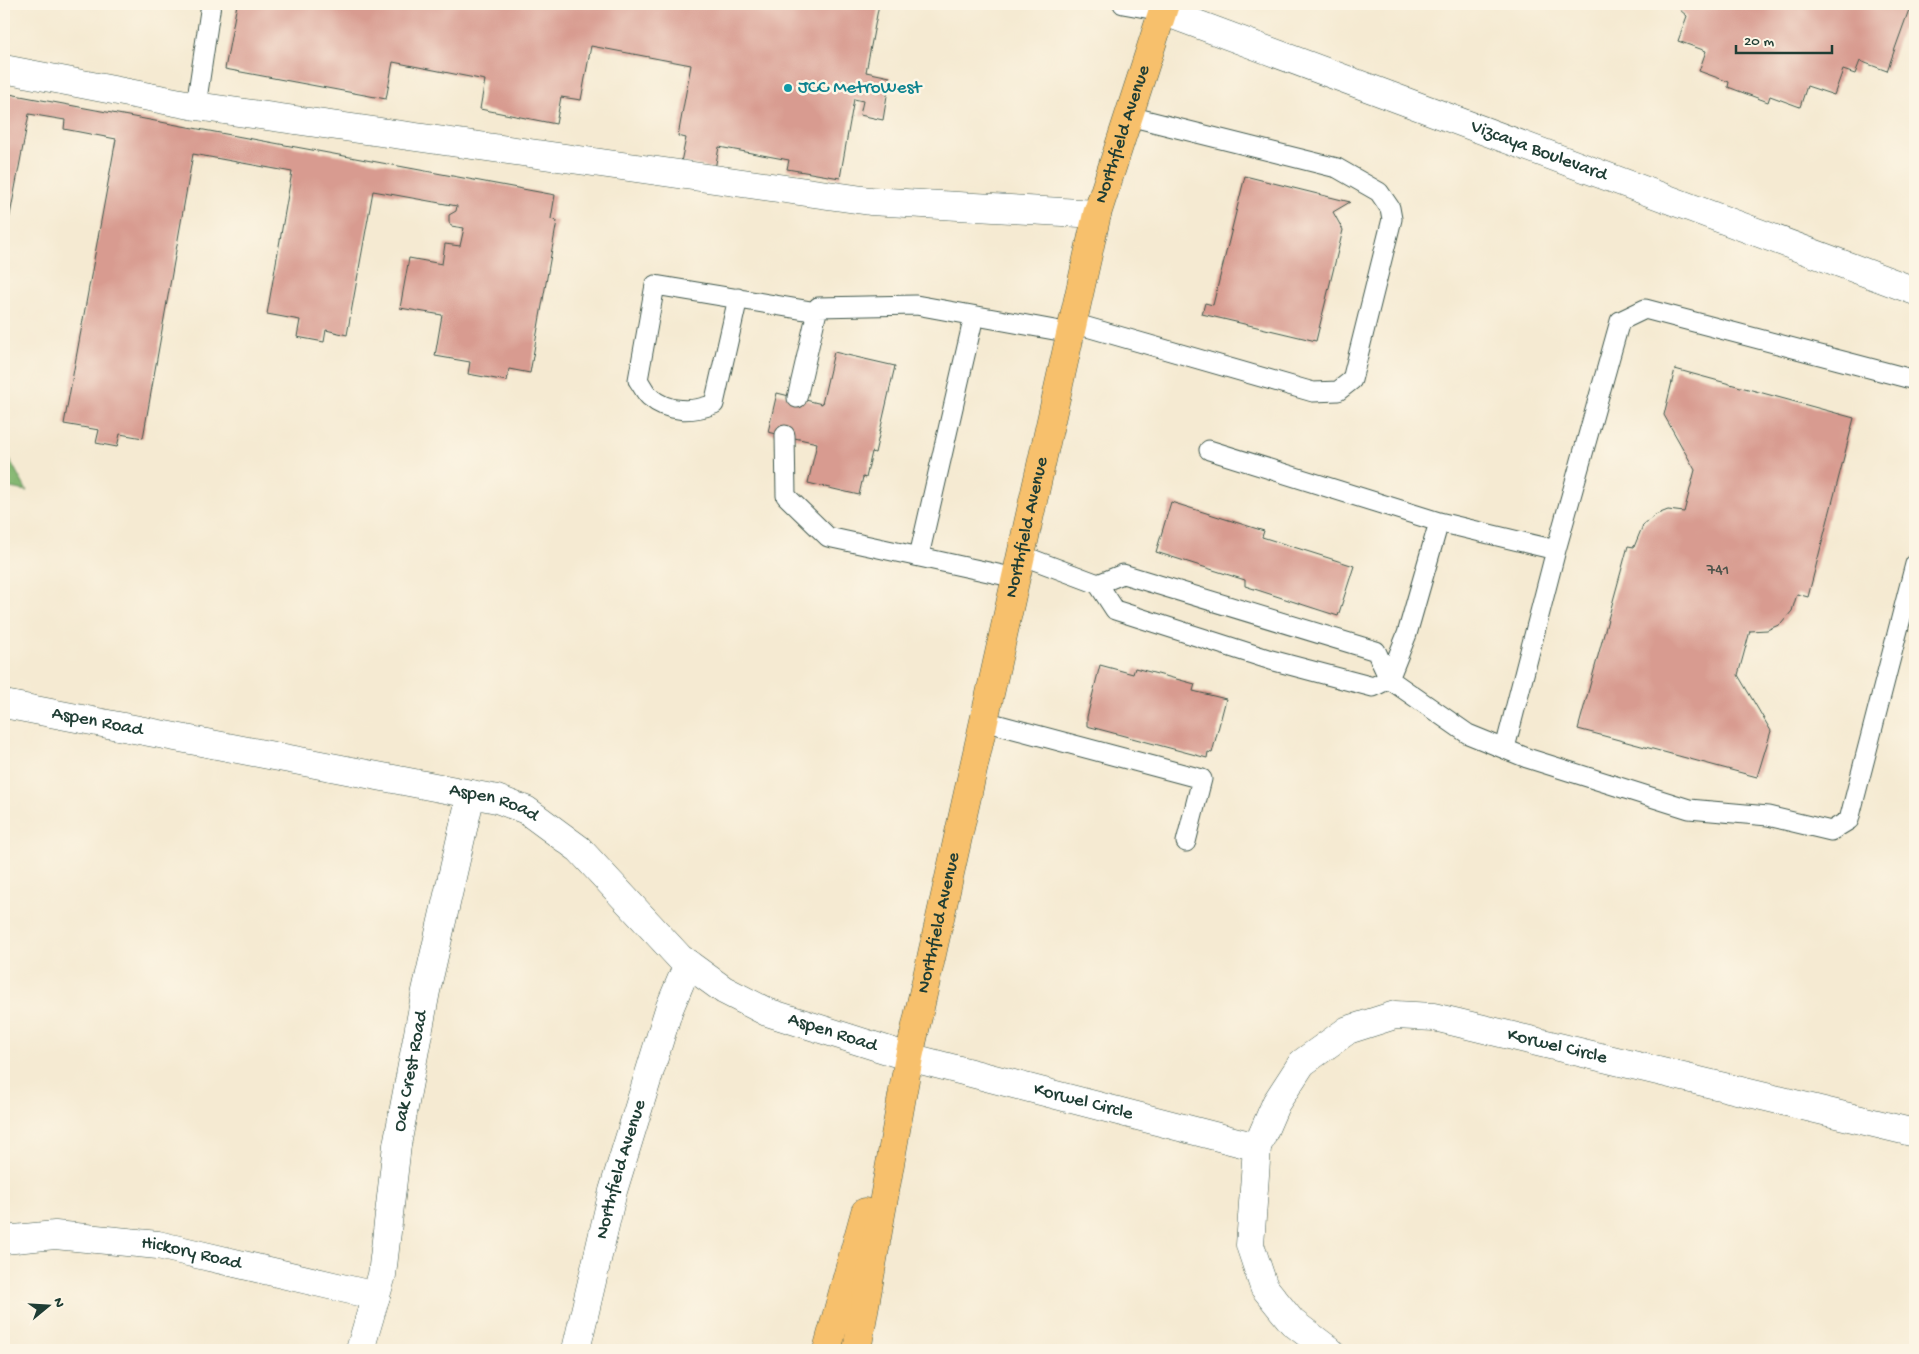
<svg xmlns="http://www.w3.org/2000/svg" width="1919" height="1354" viewBox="0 0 1919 1354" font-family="'Gochi Hand',sans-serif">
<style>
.forest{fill:#85b772;stroke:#527a53}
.building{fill:#d89b90}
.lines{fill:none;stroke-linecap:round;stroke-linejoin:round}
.lane-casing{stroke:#3f574c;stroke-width:21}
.street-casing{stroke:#3f574c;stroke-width:29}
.primary-casing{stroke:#3f574c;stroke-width:29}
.lane{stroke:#fff;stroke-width:19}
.street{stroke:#fff;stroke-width:28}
.primary{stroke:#f7c06c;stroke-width:28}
.culture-dot{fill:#0f9aa8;stroke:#fcf5e5;stroke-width:2}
.labels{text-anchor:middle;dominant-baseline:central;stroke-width:5;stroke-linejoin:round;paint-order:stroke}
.number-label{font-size:16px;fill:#4d544b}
.culture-label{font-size:19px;fill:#0d838f;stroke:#fcf5e5;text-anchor:start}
.street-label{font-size:19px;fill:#1f3d34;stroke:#fcf5e5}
</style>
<rect width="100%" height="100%" fill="#fcf5e5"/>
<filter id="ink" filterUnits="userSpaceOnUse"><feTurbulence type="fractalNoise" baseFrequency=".02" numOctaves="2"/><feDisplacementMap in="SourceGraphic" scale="10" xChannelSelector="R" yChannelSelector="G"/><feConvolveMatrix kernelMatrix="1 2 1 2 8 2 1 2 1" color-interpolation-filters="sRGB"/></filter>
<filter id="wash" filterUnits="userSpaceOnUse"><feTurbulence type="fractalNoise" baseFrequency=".0096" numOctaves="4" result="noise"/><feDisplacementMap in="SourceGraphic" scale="20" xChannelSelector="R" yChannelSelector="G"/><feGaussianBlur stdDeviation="1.12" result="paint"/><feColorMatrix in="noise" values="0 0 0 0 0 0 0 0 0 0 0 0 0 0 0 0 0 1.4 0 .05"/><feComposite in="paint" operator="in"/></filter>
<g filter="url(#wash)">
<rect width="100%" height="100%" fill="#f5ead2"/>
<path class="forest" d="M4 449 27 491 4 487Z"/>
<g id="blocks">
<path class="building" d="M237 4H879L866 72 890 77 883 120 860 115 863 101 854 99 840 178 787 169 789 160 719 147 715 169 681 162 686 138 678 136 691 65 591 46 581 100 561 97 556 124 480 109 485 80 393 62 386 99 225 69Z
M1682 4H1911L1887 71 1860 61 1855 74 1843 70 1834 95 1807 86 1800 107 1770 96 1768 102 1728 87 1729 82 1699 71 1706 51 1678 41 1687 16 1680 10Z
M4 93 555 195 551 219 557 221 530 373 509 369 507 381 468 374 470 362 435 356 442 315 400 308 409 258 442 264 445 244 460 246 464 228 451 226 449 222V215L456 211 457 206 373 191 347 335 326 330 324 342 297 337 300 320 267 314 292 172 193 154 143 438 120 434 117 447 96 443 99 430 64 424 116 139 64 129 65 120 29 114 4 247Z
M1245 176 1350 202 1333 212 1343 230 1316 341 1202 314 1205 303 1213 305Z
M834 352 895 366 875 453 872 452 866 478 863 477 859 495 808 483 817 443 768 432 777 393 822 404Z
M1675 369 1854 418 1808 597 1797 594 1792 611 1781 624 1767 630 1750 631 1738 675 1771 731 1757 777 1578 729 1628 546 1634 547 1643 525 1655 515 1668 510 1684 512 1695 470 1664 415Z
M1171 502 1264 531 1262 537 1354 566 1338 616 1245 586V580L1156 552Z
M1100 665 1133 674 1135 668 1195 684 1193 691 1226 699 1212 753 1208 752 1207 758 1087 726V717Z"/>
</g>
</g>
<g filter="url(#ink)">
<use href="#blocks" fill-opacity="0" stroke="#3f574c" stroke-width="1"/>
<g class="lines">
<defs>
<path id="lane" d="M1123 4 1162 11
M196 106 211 4
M738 298 714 404C693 412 668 413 650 397 645 393 642 385 638 380L655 285 817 312
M1073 323 1313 392 1338 391 1352 380 1392 219 1390 208 1379 192 1337 168 1129 116
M797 398 818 307 916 305 1071 333
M785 435 786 496 828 537 1016 578
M1209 450 1439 522 1556 550 1620 321 1645 309 1915 380
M1021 555 1098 584 1115 610 1271 660 1373 687 1389 679 1407 634 1439 522
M919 556 974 316
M1098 584 1123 574 1376 651 1389 679 1468 734 1527 758 1689 809 1768 816 1831 831 1849 820 1915 564
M984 721 1202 779 1186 842
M1505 748 1556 550"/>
<g id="street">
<path id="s1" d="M1162 11 1915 291"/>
<path d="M4 69 196 106 870 201 1097 214"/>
<path id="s2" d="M4 704 471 794 497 799 526 810 579 849 680 958 724 990 767 1012 909 1057 1257 1147"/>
<path id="s3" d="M4 1240 55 1235 158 1245 376 1296"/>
<path id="s4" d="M360 1350 382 1275 397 1145 426 991 471 794"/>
<path id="s5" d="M576 1350 613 1191 669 1009 688 964"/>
<path id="s6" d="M1329 1350 1292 1322 1264 1287 1250 1245 1257 1147 1276 1103 1302 1063 1348 1030 1395 1015 1434 1017 1915 1133"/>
</g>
<g id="primary">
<path d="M827 1350 865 1212"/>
<path id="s7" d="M857 1350 909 1057 1097 214 1165 4"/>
</g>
</defs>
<use href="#lane" class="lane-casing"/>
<use href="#street" class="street-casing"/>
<use href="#primary" class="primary-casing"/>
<use href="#lane" class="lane"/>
<use href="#street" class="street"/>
<use href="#primary" class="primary"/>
</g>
</g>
<circle class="culture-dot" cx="788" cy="88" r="5"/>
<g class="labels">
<g class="number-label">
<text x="1718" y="571">741</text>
</g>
<g class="culture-label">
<text x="798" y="88">JCC MetroWest</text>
</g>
<g class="street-label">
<text stroke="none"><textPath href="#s7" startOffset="1245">Northfield Avenue</textPath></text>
<text stroke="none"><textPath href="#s1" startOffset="402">Vizcaya Boulevard</textPath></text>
<text stroke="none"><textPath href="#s7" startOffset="840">Northfield Avenue</textPath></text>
<text stroke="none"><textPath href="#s2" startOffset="95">Aspen Road</textPath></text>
<text stroke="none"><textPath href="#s2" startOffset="500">Aspen Road</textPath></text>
<text stroke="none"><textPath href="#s7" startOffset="435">Northfield Avenue</textPath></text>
<text stroke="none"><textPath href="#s2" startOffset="919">Aspen Road</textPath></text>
<text stroke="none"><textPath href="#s6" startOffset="601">Korwel Circle</textPath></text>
<text stroke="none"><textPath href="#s4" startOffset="284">Oak Crest Road</textPath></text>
<text stroke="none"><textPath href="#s2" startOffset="1179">Korwel Circle</textPath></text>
<text stroke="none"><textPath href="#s5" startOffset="186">Northfield Avenue</textPath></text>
<text stroke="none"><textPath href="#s3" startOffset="189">Hickory Road</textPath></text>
</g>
</g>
<rect width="1919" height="1354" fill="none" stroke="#fcf5e5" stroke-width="20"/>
<g transform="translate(48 1306) rotate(72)" stroke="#fcf5e5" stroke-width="4" paint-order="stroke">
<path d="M0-4L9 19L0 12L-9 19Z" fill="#1f3d34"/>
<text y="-8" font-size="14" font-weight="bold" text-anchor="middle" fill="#1f3d34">N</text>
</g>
<path d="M1736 45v8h96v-8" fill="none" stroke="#1f3d34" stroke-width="2.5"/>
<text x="1744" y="45" font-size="15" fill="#1f3d34" stroke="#fcf5e5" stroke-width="4" paint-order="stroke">20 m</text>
</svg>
